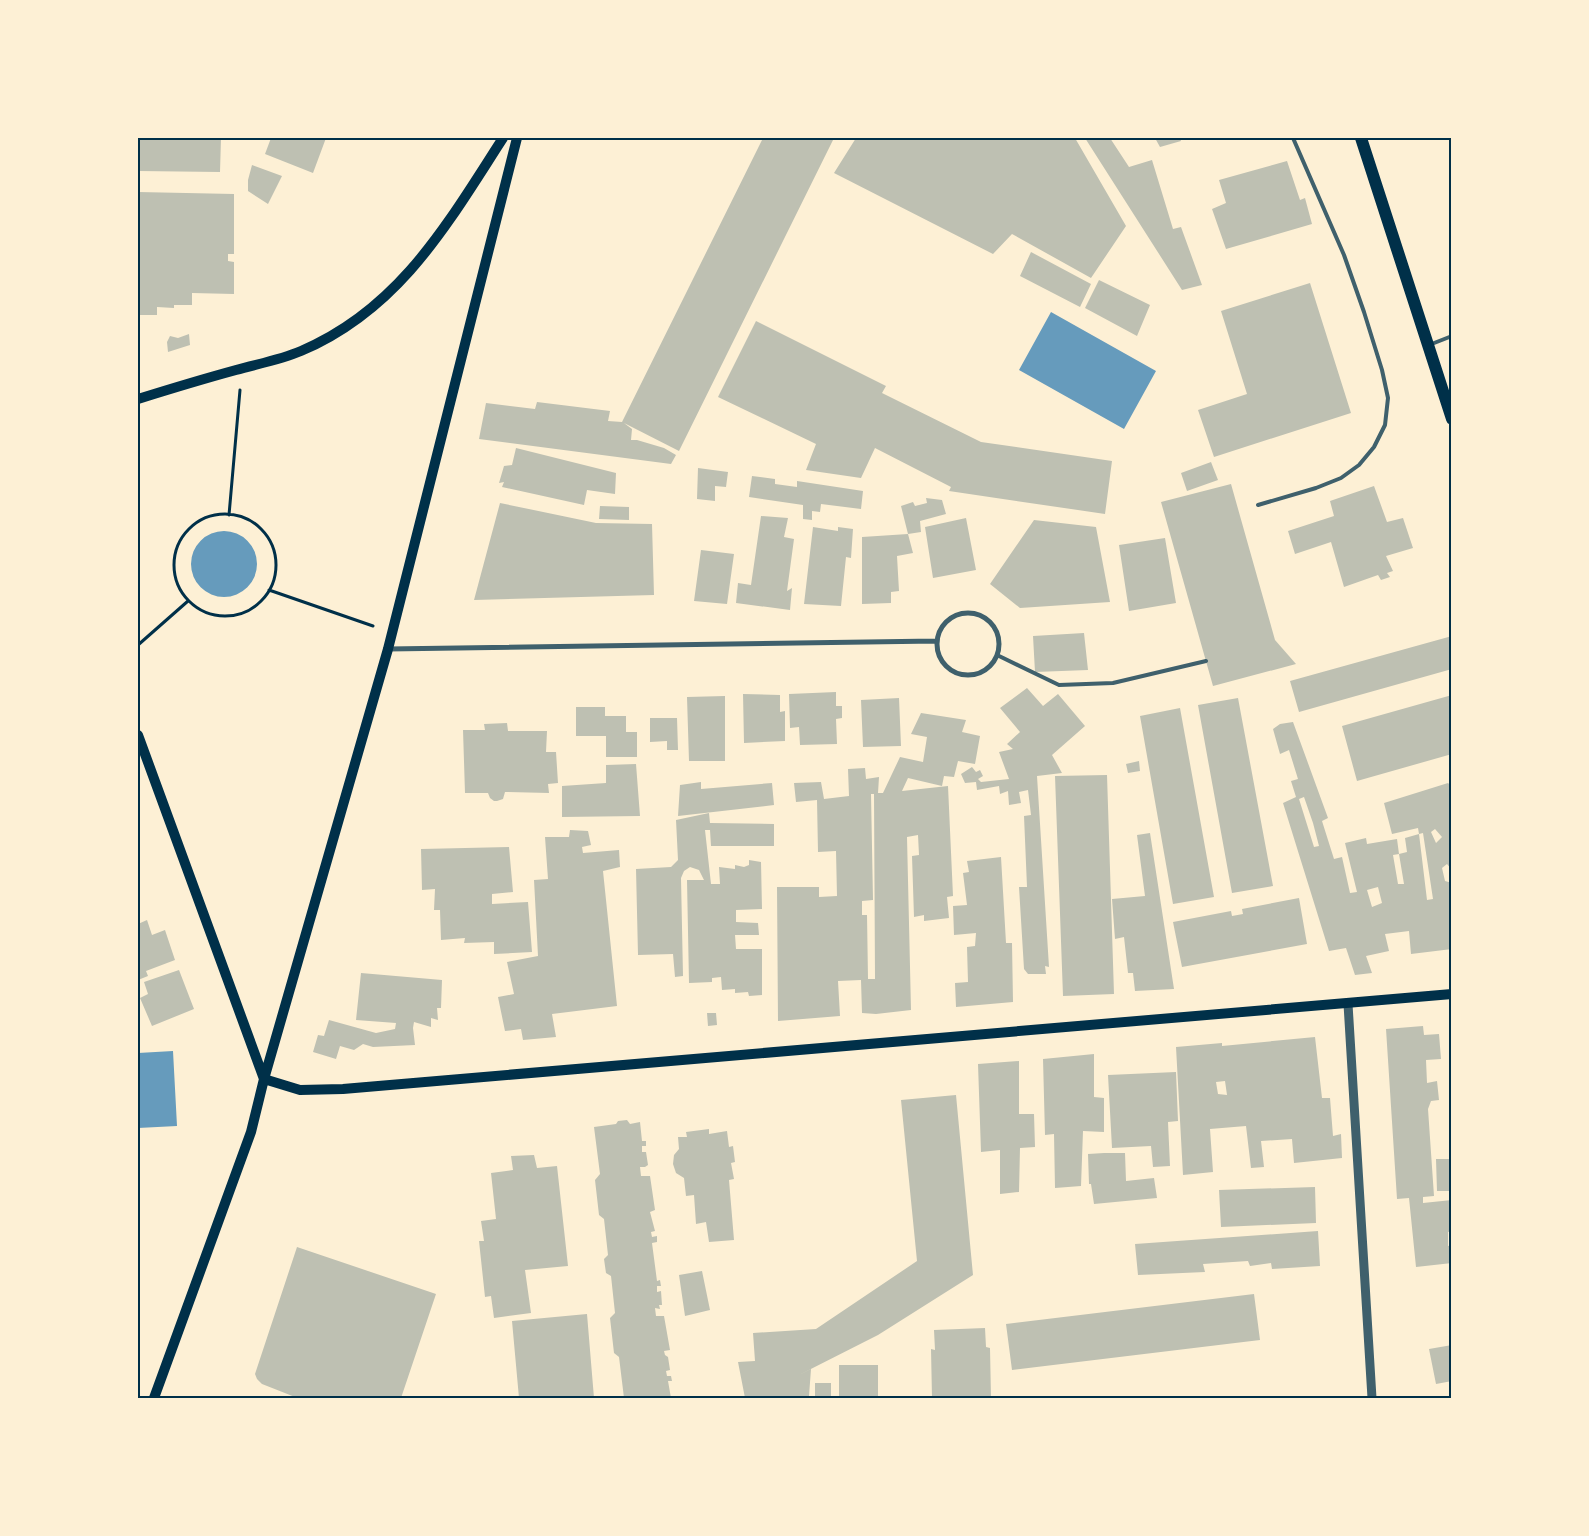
<svg xmlns="http://www.w3.org/2000/svg" width="1589" height="1536" viewBox="0 0 1589 1536" font-family="'IBM Plex Sans',sans-serif">
<style>
.water{fill:#669bbc}
.building{fill:#bec0b2;fill-rule:evenodd}
.lines{fill:none;stroke-linecap:round;stroke-linejoin:round}
.path{stroke:#003049;stroke-width:3}
.service{stroke:#3f606c;stroke-width:4}
.minor{stroke:#3f606c;stroke-width:5}
.tertiary{stroke:#3f606c;stroke-width:9}
.secondary{stroke:#003049;stroke-width:10}
.primary{stroke:#003049;stroke-width:12}
.neatline{fill:none;stroke:#003049;stroke-width:2}
</style>
<rect width="100%" height="100%" fill="#fdf0d5"/>
<path class="water" d="M1051 312 1156 371 1124 429 1019 370Z
M191 564a33 33 0 1 1 66 0a33 33 0 1 1-66 0Z
M173 1051 177 1126 138 1128V1053Z"/>
<path class="building" d="M138 138H221L220 172 138 171Z
M271 138H326L313 173 265 154Z
M763 138H834L679 451 624 423 632 429 631 440H637L664 448 676 455 671 464 479 439 486 403 535 409 537 402 610 411 608 421 622 422Z
M856 138H1075L1126 226 1091 278 1012 234 993 254 834 173Z
M1085 138H1110L1129 167 1152 160 1173 229 1181 227 1202 285 1182 290Z
M1155 138H1180L1181 141 1160 147Z
M1287 161 1300 200 1305 198 1312 224 1226 249 1212 209 1226 203 1219 180Z
M252 165 282 176 268 204 248 191V180Z
M138 192 234 194V254H228V261L234 262V294L192 293V305H174V308L157 307V315H138Z
M1031 252 1091 284 1080 307 1020 276Z
M1099 280 1150 305 1137 336 1085 308Z
M1310 283 1351 413 1214 457 1198 410 1247 394 1221 311Z
M756 321 886 386 882 393 981 442 1112 461 1105 514 949 491 951 487 875 448 861 478 806 470 816 444 718 397Z
M189 334 190 345 168 352 167 342 170 336 178 338Z
M516 448 616 473 615 494 587 490 584 505 502 487 504 482 499 483 504 466 512 465Z
M1211 462 1218 480 1187 491 1181 473Z
M698 468 728 472 726 487 715 486V501L697 499Z
M752 476 775 479V484L797 487V481L863 491 861 509 821 504 820 512 812 511V520L803 519V505L749 497Z
M1231 484 1275 640 1296 664 1213 686 1161 502Z
M1374 486 1387 522 1403 518 1413 548 1386 556 1393 571 1387 573 1390 577 1381 580 1378 575 1344 587 1331 542 1295 554 1288 531 1334 516 1330 501Z
M926 498 942 500 946 514 920 521 921 532 908 534 901 506 913 502 915 506 927 503Z
M500 503 596 523 652 524 654 595 474 600Z
M600 506 629 507V520L599 519Z
M761 516 788 518 784 537 794 539 787 591 792 588 790 610 736 603 738 583 751 585Z
M966 518 976 570 933 578 925 527Z
M1034 520 1096 527 1110 602 1020 608 990 584Z
M813 527 838 531V527L853 529 851 558 846 557 841 606 804 604Z
M908 534 913 553 897 556 899 591 891 592V603L862 604V537Z
M1165 538 1176 603 1129 611 1119 545Z
M701 550 734 554 727 604 694 601Z
M1084 633 1088 670 1035 672 1033 636Z
M1452 636V669L1299 712 1290 681Z
M1027 688 1043 706 1058 694 1085 726 1052 755 1062 773 1037 776 1049 967 1045 966 1046 974H1028L1024 969 1019 887H1027L1024 816 1031 815 1028 790 1019 792 1021 803 1009 805 1008 791 1000 794 999 786 977 790 976 782 965 783 961 774 972 767 976 772 980 770 983 776 978 779 981 782 1009 779 999 752 1013 749 1007 744 1020 732 1000 708Z
M836 692V706H842V718L836 719 837 744 800 745 799 727 790 728 789 694Z
M743 694 780 695V712L785 711V741L744 743Z
M1452 695V754L1357 781 1342 726Z
M725 696V761H689L687 697Z
M899 698 901 746 863 747 861 700Z
M1238 698 1273 886 1232 893 1198 705Z
M576 707H605V716H626V732H637V757H606V736H576Z
M1180 708 1214 897 1173 904 1140 716Z
M921 713 966 720 962 732 980 736 975 764 958 761 954 777 944 776 942 786 908 778 902 791 948 786 953 896 947 897 949 918 924 921V915L914 917 912 856 919 855 918 835 907 837 911 1010 876 1014 862 1013 861 980 838 981 840 1016 778 1021 777 887H819V897L837 896 836 851 818 852 817 800 796 802 794 783 821 782 824 799 849 796 848 769 865 768 866 779 879 777 878 793H883L900 757 923 762 927 737 911 734ZM871 794H874L875 979H868L867 915H862V901L873 900Z
M650 718H677L678 750H667V741L650 742Z
M1293 722 1328 818 1322 821 1334 859 1342 857 1350 893 1357 892 1345 843 1366 838 1367 844 1397 839 1399 854 1393 855 1398 884H1404L1399 854 1407 852 1405 838 1419 834 1427 900 1433 899 1423 833 1419 834 1418 828 1392 834 1384 803 1448 783 1452 787V870L1447 864 1442 868 1445 881 1452 883V949L1411 954 1409 931 1385 934 1389 951 1366 956 1372 973 1355 975 1346 948 1329 951 1283 803 1296 797 1291 781 1298 779 1289 750 1280 754 1273 729 1280 724ZM1304 797 1313 823 1319 846 1314 847 1299 799ZM1435 829 1442 837 1436 843 1431 832ZM1378 887 1382 903 1372 907 1367 890Z
M507 723 508 731H547L546 752H556L558 783 548 784 549 793 505 792 503 799 497 801H494L490 798 488 793H465L463 730H485L484 724Z
M1139 761 1140 771 1128 773 1126 764Z
M636 764 640 816 562 817V786L606 783V765Z
M1107 775 1114 994 1063 996 1055 776Z
M701 782V789L772 783 774 805 678 816 680 785Z
M709 813 710 823 774 824V846H711L710 830H705L711 884H720L719 867 735 869V865L744 867 749 865V860L761 862 762 909 736 910V922L758 923 759 935H735L736 949H762V995L749 996 748 992 735 993V989L722 990 721 977 712 978V982L689 983 687 880H704L699 870 690 867 684 871 681 878 683 976 675 977 673 954 638 955 636 869 671 867 678 860 676 820Z
M570 830 588 831 591 845 582 847 583 853 619 850 620 867 603 871 617 1006 552 1014 556 1037 523 1040 521 1029 505 1031 498 997 514 994 507 962 538 956 534 880 548 879 545 837H569Z
M1150 833 1174 989 1135 991 1133 973H1128L1124 937 1115 939 1112 899 1145 896 1137 835Z
M509 847 513 892 492 894V904L528 902 532 952 494 954V942L464 943 465 938 441 940 440 910H434L435 889 422 890 421 849Z
M1001 857 1006 943H1012L1013 1002 956 1007 955 983 968 982 967 947 975 946 976 933 954 935 953 906 967 905 963 873 969 872 967 861Z
M1299 898 1307 944 1182 967 1173 922 1231 911 1232 916 1243 914 1242 909Z
M147 920 152 935 165 930 175 960 146 971 148 976 138 980V924Z
M179 970 194 1009 152 1026 140 998 148 994 144 982Z
M361 973 442 980 441 1008H437L438 1020 431 1018V1027L414 1022 413 1028 415 1045 373 1047 363 1044 354 1050 340 1046 336 1059 313 1052 318 1035 324 1036 329 1020 376 1033 395 1029 396 1023 356 1020Z
M707 1013H716L717 1025 708 1026Z
M1423 1026 1424 1035 1439 1034 1441 1059 1426 1060 1427 1083 1437 1081 1439 1100 1431 1101 1428 1109 1434 1196 1423 1197V1203L1452 1200V1231L1448 1232V1246L1452 1245V1263L1416 1267 1409 1198 1397 1199 1386 1029Z
M1315 1037 1322 1098H1330L1333 1136 1341 1134 1342 1158 1294 1163 1292 1139 1261 1141 1264 1167 1251 1168 1246 1126 1210 1129 1213 1172 1183 1175 1176 1047 1222 1043V1046ZM1225 1081 1227 1095 1218 1094 1216 1082Z
M1094 1054V1097L1104 1098V1132L1083 1131 1081 1186 1055 1188 1054 1134 1045 1135 1043 1059Z
M1019 1061V1114H1034L1035 1147 1020 1148 1019 1192 1000 1194V1150L981 1152 978 1064Z
M1176 1072 1178 1121 1168 1122 1170 1166 1153 1167 1151 1146 1112 1148 1108 1075Z
M956 1095 973 1275 878 1335 799 1375 811 1369 809 1396 804 1398H745L738 1362 755 1361 753 1333 816 1329 917 1261 901 1100Z
M627 1120 630 1124 640 1122 642 1141H646V1146H642V1152H646L648 1165 645 1167H640L641 1176H650L655 1210 650 1212 655 1231 651 1232 652 1237 657 1236V1242L652 1243 657 1281 660 1280 661 1286H657V1292L661 1291 662 1305H659L660 1309 655 1308 656 1316H664L670 1350 664 1351 665 1355 668 1357 670 1370 666 1371 667 1376H671L672 1381H668L671 1398H624L619 1357 614 1353 610 1318 615 1313 611 1276 606 1273 604 1259 608 1255 604 1219 599 1215 595 1180 600 1174 594 1127 616 1124 618 1121Z
M709 1129V1134L727 1131 729 1147 733 1146 735 1162 731 1163 734 1179 729 1180 734 1240 709 1242 706 1222 696 1224 694 1195 686 1196 684 1178 676 1173 673 1164 674 1155 679 1149 678 1137H687L686 1132Z
M1104 1153H1125L1126 1181 1154 1178 1157 1198 1094 1204 1091 1184H1089L1088 1154Z
M534 1155 537 1168 557 1166 568 1266 525 1270 531 1313 494 1318 491 1296 485 1297 479 1241H484L481 1221 496 1219 491 1173 513 1170 511 1156Z
M1436 1159H1452V1191H1437Z
M1315 1187 1316 1223 1221 1227 1219 1190Z
M1318 1231 1320 1266 1272 1269 1271 1263 1250 1266 1248 1261 1203 1264 1205 1272 1138 1275 1135 1244Z
M297 1247 436 1294 401 1398H294L295 1397 262 1384 257 1379 255 1374Z
M702 1271 710 1310 685 1316 679 1275Z
M1254 1294 1260 1340 1012 1370 1006 1324Z
M587 1314 594 1398H519L512 1321Z
M985 1328 986 1347 990 1348 991 1398H932L931 1349 935 1350 934 1330Z
M1452 1345V1381L1436 1384 1429 1349Z
M839 1365H878V1398H839Z
M815 1383H831V1398H815Z"/>
<g class="lines">
<path class="path" d="M174 565a51 51 0 1 1 102 0a51 51 0 1 1-102 0Z
M229 515 240 390
M269 590 373 626
M138 645 188 601"/>
<path class="service" d="M1429 345 1452 336
M1258 505 1316 488 1341 478 1359 465 1374 447 1385 425 1388 398 1382 370 1364 312 1344 255 1293 138
M997 655 1059 685 1113 683 1206 661"/>
<path class="minor" d="M937 644a31 31 0 1 1 62 0a31 31 0 1 1-62 0Z
M388 649 936 641"/>
<path class="tertiary" d="M1348 1004 1372 1398"/>
<path class="secondary" d="M138 399C170 389 203 379 236 370 257 364 280 360 301 351 400 309 448 223 503 138
M138 735 264 1079
M264 1079 300 1090 343 1089 1452 994
M154 1398 251 1132 264 1079 388 649 517 138"/>
<path class="primary" d="M1361 138 1452 419"/>
</g>
<rect width="1589" height="1536" fill="none" stroke="#fdf0d5" stroke-width="278"/>
<rect x="139" y="139" width="1311" height="1258" class="neatline"/>
</svg>
